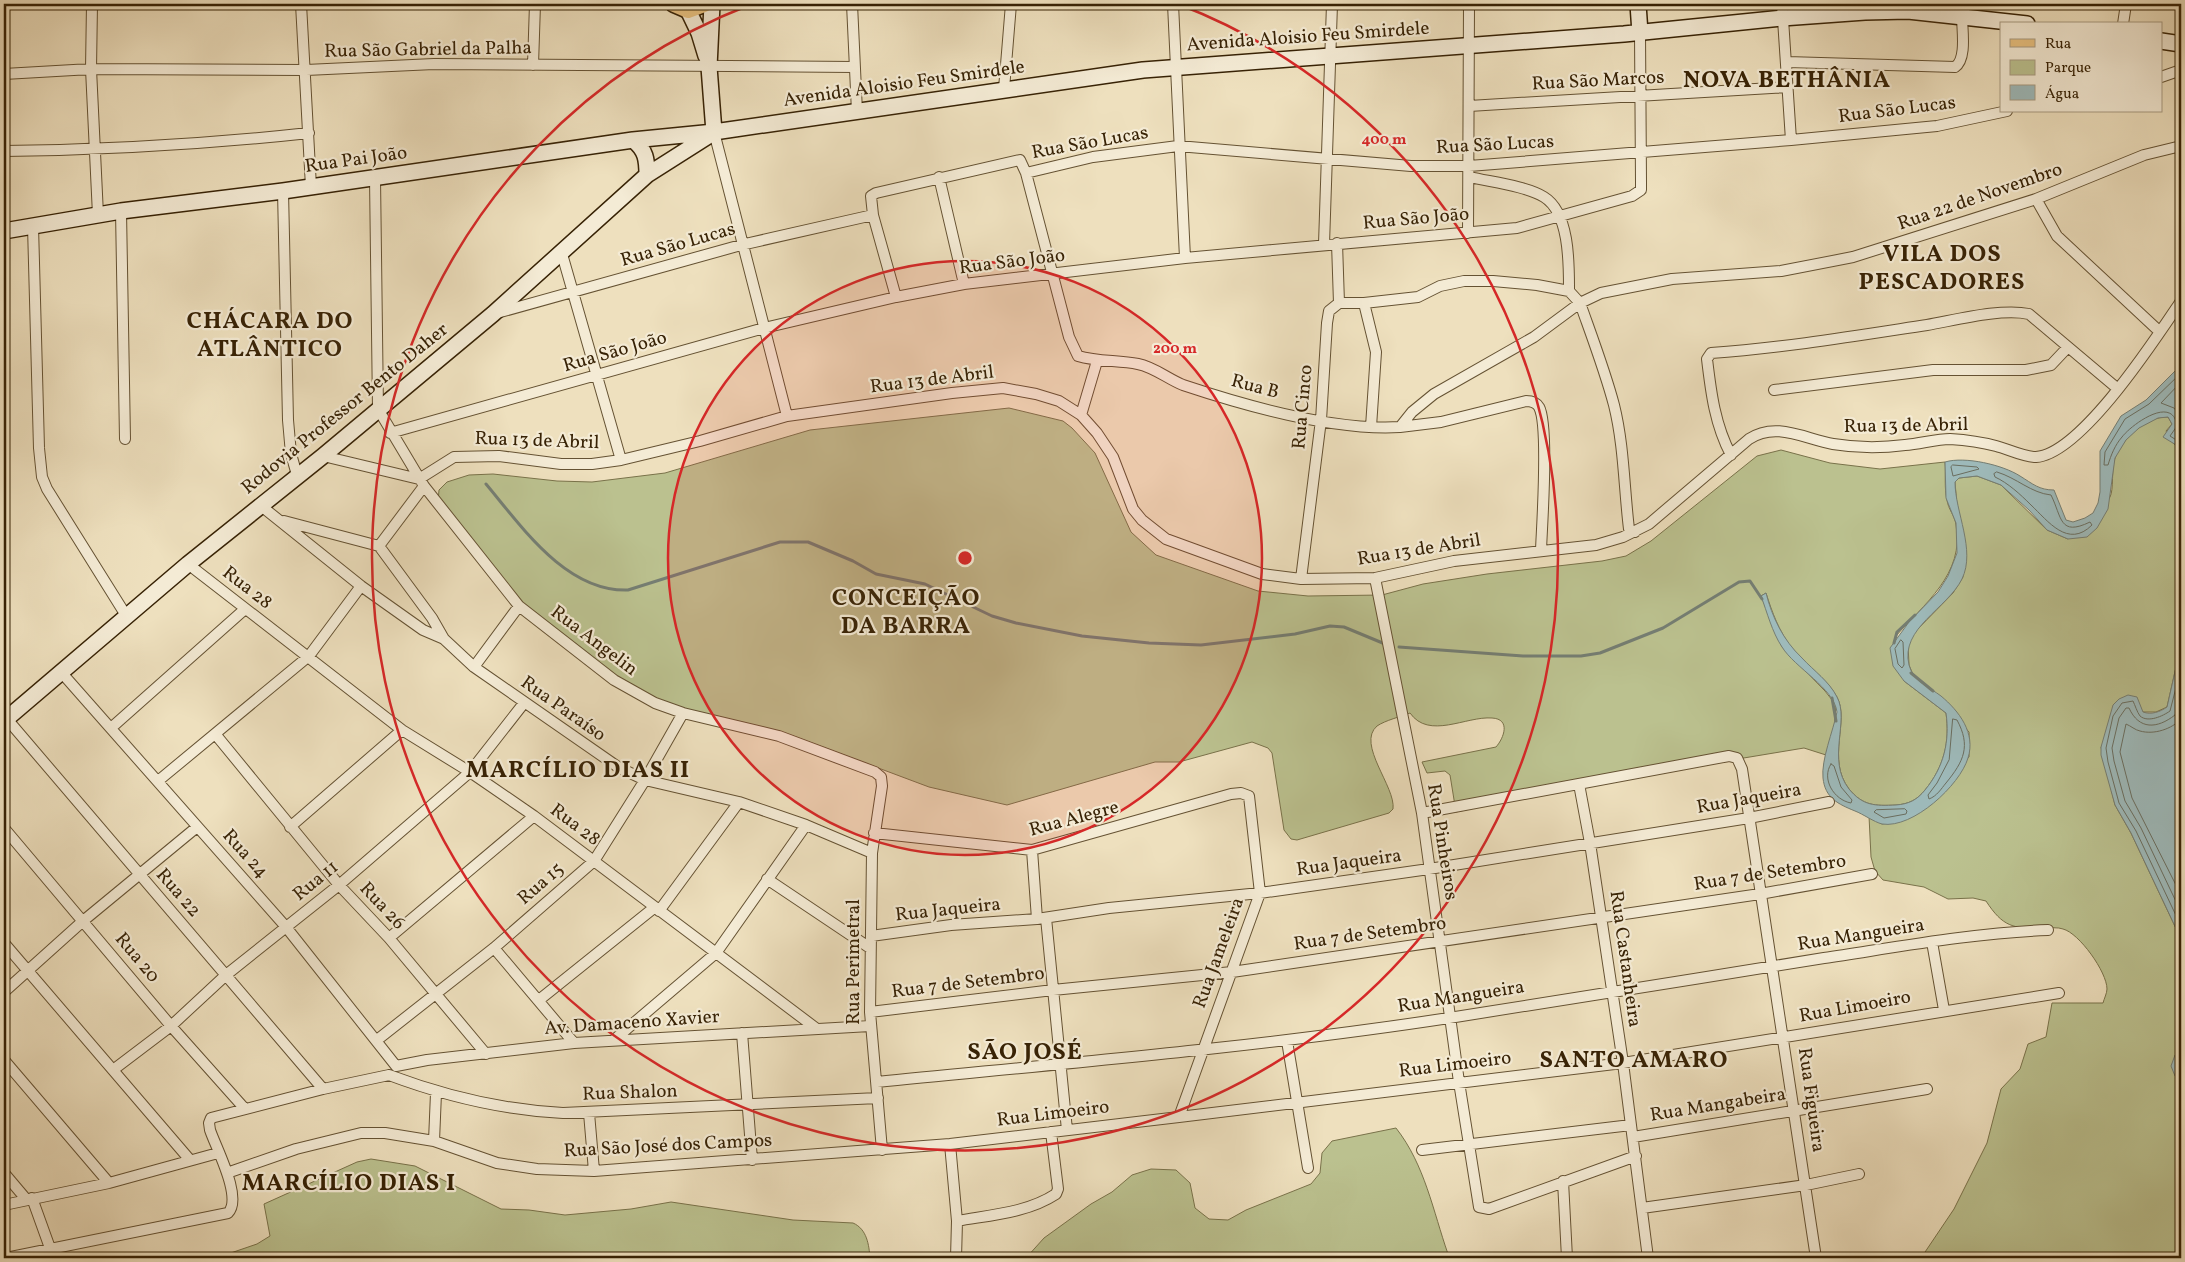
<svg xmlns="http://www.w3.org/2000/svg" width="2185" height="1262" viewBox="0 0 2185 1262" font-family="Vollkorn,serif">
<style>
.green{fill:#bbc18f;stroke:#79724a}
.water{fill:#9ebbbc;stroke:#757e73}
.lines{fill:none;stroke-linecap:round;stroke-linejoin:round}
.shore{stroke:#6a6e60;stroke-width:1}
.stream{stroke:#757e73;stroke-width:3}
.street-casing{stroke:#655233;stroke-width:12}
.secondary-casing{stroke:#372205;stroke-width:18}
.primary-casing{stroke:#372205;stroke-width:19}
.street{stroke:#f4ebd5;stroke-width:10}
.secondary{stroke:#f4ebd5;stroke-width:15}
.primary{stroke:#e7c07f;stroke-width:16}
.ring{fill:none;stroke:#d62828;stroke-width:2.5}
.labels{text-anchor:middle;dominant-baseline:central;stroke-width:4.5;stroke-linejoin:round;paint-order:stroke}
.street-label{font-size:19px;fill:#372205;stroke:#f4ebd5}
.district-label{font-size:24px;font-weight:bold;letter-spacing:1px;fill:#372205;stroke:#f4ebd5}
.centre{fill:#d62828;stroke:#f4ebd5;stroke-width:2.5}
.ring-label{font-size:15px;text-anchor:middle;font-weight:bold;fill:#d62828;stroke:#f4ebd5;stroke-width:4.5;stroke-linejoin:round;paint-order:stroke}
</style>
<rect width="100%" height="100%" fill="#eee0be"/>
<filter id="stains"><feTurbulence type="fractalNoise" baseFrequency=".004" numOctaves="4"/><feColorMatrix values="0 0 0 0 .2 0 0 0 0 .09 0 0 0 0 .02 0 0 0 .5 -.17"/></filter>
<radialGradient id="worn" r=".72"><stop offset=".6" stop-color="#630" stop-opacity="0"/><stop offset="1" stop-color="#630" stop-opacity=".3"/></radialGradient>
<path class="green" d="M1009 408 1063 421 1072 428 1095 453 1131 532 1156 555 1258 591 1308 596 1382 595 1423 584 1487 574 1602 561 1626 556 1651 541 1757 456 1781 450 1830 463 1880 469 1945 462C1946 474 1944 488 1947 500 1948 509 1955 516 1956 525 1965 574 1924 604 1895 637L1904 681 1946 713C1950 742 1944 767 1925 790 1917 800 1909 804 1896 805 1875 806 1863 806 1849 789 1826 759 1850 721 1837 697 1826 677 1805 665 1791 647 1779 631 1772 612 1766 593L1761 596 1782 647 1825 691 1836 705 1834 730 1826 755 1804 748 1587 784 1456 812 1450 775 1445 771 1427 773 1422 762 1496 747C1504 738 1511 719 1492 718 1466 716 1429 740 1410 713 1400 717 1386 720 1377 726 1356 744 1396 787 1393 809L1389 813 1297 840 1291 839 1284 830 1272 753 1268 748 1252 742 1179 762H1155L1007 805 929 787 793 736 711 718 630 689 527 608 438 502 439 490 447 482 469 475 493 474 557 481 592 482 665 473 810 430Z
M2168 417 2172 424 2166 431 2174 444 2181 448V645L2167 707 2156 712H2143L2101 747 2115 805 2131 833 2181 939V1049L2175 1055 2179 1076 2181 1074V1258H1921L1954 1209 1987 1143 2001 1089 2020 1069 2028 1044 2046 1037 2052 1003H2103C2104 999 2107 993 2107 989 2107 972 2079 933 2063 929 2058 927 2050 928 2044 928 2013 929 2003 927 1986 901L1973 898 1948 899 1924 887 1883 880 1875 871 1871 857 1869 816 1882 824 1897 822 1969 757V732L1926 686 1914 677 1909 665 1908 644 1913 634 1953 593 1963 577 1955 482 1959 478 1977 476 2001 485 2047 530 2068 539C2081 526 2100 512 2110 497 2114 490 2111 468 2115 458 2122 439 2146 416 2168 417Z
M1396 1128C1425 1165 1433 1211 1448 1254L1456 1258H1026L1044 1238 1091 1204 1112 1192 1132 1175 1151 1169 1176 1170 1190 1183 1195 1208 1209 1219 1228 1220 1246 1210 1311 1184 1320 1173 1322 1153 1332 1141Z
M371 1159 415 1166 501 1209 529 1210 565 1215 631 1209 671 1202 793 1220 853 1223C867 1229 869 1245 870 1258H216L257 1244 270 1236 264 1204 357 1162Z"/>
<path class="water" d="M2181 365V448L2163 437 2172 424 2168 417 2158 418 2139 428 2126 440 2115 458 2108 509 2097 528 2087 537 2068 539 2047 530 2029 510 2001 485 1977 476 1959 478 1955 482C1955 512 1976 550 1962 579 1947 609 1900 628 1909 665 1913 681 1929 687 1941 696 1959 711 1976 733 1968 758 1960 785 1913 829 1882 824 1874 822 1863 814 1855 811 1838 804 1825 798 1823 778 1821 760 1833 731 1837 712 1834 688 1795 668 1782 647 1772 632 1767 612 1761 596L1766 593C1772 617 1783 640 1802 658 1814 671 1829 681 1837 697 1850 721 1826 759 1849 789 1863 806 1875 806 1896 805 1909 804 1917 800 1925 790 1944 767 1950 741 1946 713L1904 681 1893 666 1890 648 1909 622 1938 592 1948 576 1957 553 1956 523 1946 498 1945 462C1965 456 2003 465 2020 476 2033 484 2039 490 2054 490L2066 520 2073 522 2085 518 2093 513 2098 503 2100 492V451L2121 416 2146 400Z
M2181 645V939L2131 833 2115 805 2101 755V747L2113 705 2119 699 2128 695 2137 697 2143 712C2151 715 2160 712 2167 707Z
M2181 1049V1074L2175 1076 2171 1066 2175 1055Z"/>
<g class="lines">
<path class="shore" d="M2181 373 2149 404 2125 419 2105 452 2104 465H2108C2111 455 2115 445 2122 437 2131 425 2173 394 2177 426L2170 436 2181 443
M2181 382 2161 403 2174 408 2181 417
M1953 465 1977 467 1979 469 1953 476 1951 467Z
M1997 472C2017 478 2031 493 2051 495 2062 517 2059 537 2090 522L2092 525C2068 549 2048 521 2031 505 2020 494 2008 483 1995 477L1994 474Z
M1901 640 1903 642 1904 665 1902 668 1898 664 1895 649Z
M2181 668 2170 711C2163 716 2148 723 2140 716 2137 712 2135 705 2133 701L2122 703 2113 716 2106 748 2108 762 2119 803 2136 831 2181 926
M2181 699 2175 715C2157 729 2139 730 2129 708H2126L2119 718 2112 748 2114 761 2125 801 2141 828 2181 912
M1953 719 1957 720C1971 746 1964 761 1946 783 1941 789 1937 796 1929 799L1928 795 1937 783 1949 760Z
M2181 719C2172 729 2154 735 2140 731 2135 730 2131 726 2126 724L2120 752 2132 798 2181 895
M1831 764 1834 766 1841 787 1852 800 1851 803C1834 800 1821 779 1831 764Z
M1905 809 1907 811 1906 814 1884 818 1874 812 1876 810Z"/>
<path class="stream" d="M486 484C522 527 566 592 628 590L780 542H808L853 561 876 574 925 584 992 616 1016 623 1082 636 1149 643 1201 645 1295 634 1330 626 1344 627 1385 644
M1894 643 1897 632 1915 615
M1399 647 1523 656H1581L1600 653 1663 628 1739 582 1750 581 1762 599
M1911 673 1933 691
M1832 698 1836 721"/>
<defs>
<path id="street" d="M92 4 91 69 98 215
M301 4 311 187
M852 4 857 112
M1173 4 1185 258
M1782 4 1791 140
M2176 4 2181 5
M2123 24 2126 4
M1787 62 1955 67C1967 59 1962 30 1962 16
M533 65 535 4
M4 74 91 69 306 70 434 64 854 67
M2161 77 2181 70
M1004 89 1011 4
M1469 106 1788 87
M714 132 787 416
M4 151C106 150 208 144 309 133
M1026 173 1093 157 1178 146 1411 166H1469L1791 140 1937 126 2007 111
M939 177 964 284
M1470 177C1491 182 1526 186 1544 197 1570 213 1569 265 1569 291
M375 178 378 409 424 486 519 606 614 680 655 703 683 713 779 736 875 772 881 777 882 786 872 853 870 1012 882 1150
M283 191 288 420 291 454 297 475
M2036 199 2057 236 2160 332
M121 211 125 439
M33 226 39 448 42 477 47 489 127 617
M1468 233 1469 4
M1324 244 1332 4
M562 254 621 460
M896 297 873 215 871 196 876 193 1020 160 1026 173 1069 337 1078 356C1098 362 1118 360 1138 364 1154 367 1168 379 1183 385 1246 406 1334 431 1400 427L1412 412 1434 394 1534 337 1580 303 1601 293 1672 279 1781 271 1853 257 2036 199 2144 155 2181 146
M1339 303H1364L1418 297 1440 286 1464 281H1493L1537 285 1569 291 1580 303C1592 337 1605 371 1614 405 1624 445 1624 488 1629 529L1635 532
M1364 303 1376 352 1371 427
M497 313 741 245 873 215
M1774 390 1933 370H2026L2051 365 2068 347
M1081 415 1097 361
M1400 427 1441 422 1526 401C1531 401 1536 402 1539 407 1549 425 1542 524 1541 550
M390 433 764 328 896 297 964 284 1185 258 1517 228 1632 196 1641 190V182L1640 33
M1731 455C1715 425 1711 393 1707 359L1711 353C1783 348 1855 336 1927 325 1956 320 2001 308 2029 314L2118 389
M323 456 419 479 454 457 499 456 561 464H592L621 460 700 441 787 416 952 393 1003 388 1036 394 1059 401 1081 415 1097 433 1113 457 1133 509 1142 520 1166 539 1262 574 1301 579 1375 578 1454 561 1596 545 1623 537 1649 524 1749 439C1776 421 1805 439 1833 444 1857 448 1882 448 1905 445 1920 444 1936 439 1950 439 1965 440 1981 442 1996 446 2008 449 2023 457 2036 457 2081 454 2156 338 2181 301
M260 505 361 586 423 630 444 639 474 667 618 767 645 780 739 802 806 825 872 853
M284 521 379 546 432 618 444 639
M379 546 424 486
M188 564 402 730 470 772 534 816 817 1029
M1375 578 1422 813 1459 1082 1479 1207 1489 1209 1636 1156
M1301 579 1321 420 1327 323 1329 311 1339 303 1337 243
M474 667 519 606
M61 672 286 927 396 1066
M7 719 323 1089
M111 728 245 609
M216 735 339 885 389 938 486 1054
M158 781 309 656 361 586
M1579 784 1590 843 1623 1063 1648 1258
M1422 813 1729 756 1737 758 1742 769 1816 1258
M290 827 402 730
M4 828 171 1026 245 1109
M874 833 1032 850 1231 794 1241 793 1249 796 1260 893 1179 1117
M1032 850 1037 919
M767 879 870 948
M659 911 739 802
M1046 918 1067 1130
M871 936 951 925 1037 919 1109 908 1260 893 1429 869 1749 818 1829 802
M389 938 534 816
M1932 942 1944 1010
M4 943 190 1160
M494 948 574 1043
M4 992 83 921 197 827
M539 1000 655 907
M870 1012 1053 990 1232 972 1760 894 1872 874
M742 1033 752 1160
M615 1039 716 953 806 825
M377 1040 494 948 594 861 645 780 683 713
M1287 1041 1308 1168
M4 1060 109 1183
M396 1066 427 1060 574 1043 870 1026
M113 1070 171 1026 226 975 339 885 470 772 524 703
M389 1075C445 1096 503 1110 563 1113L878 1098
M877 1082C1068 1063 1259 1047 1449 1018 1574 999 1699 978 1824 958 1898 947 1973 933 2048 930
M589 1113 594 1171
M1633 1137 1927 1089
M434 1141 436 1093
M950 1144 957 1221 956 1258
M1422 1150 1631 1125
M4 1173 26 1199
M227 1173 296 1149 361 1133H385L434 1141 497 1163 537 1169 594 1171 950 1144 1179 1117 1623 1063 2059 993
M1563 1181 1567 1258
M32 1198 50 1248
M4 1205 109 1183 218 1153
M1642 1208 1806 1185 1859 1174
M957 1221C990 1215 1027 1213 1056 1194L1058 1189 1051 1132
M6 1258 228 1213C243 1198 216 1148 210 1130L209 1123 211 1118 323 1089 389 1075"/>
<path id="secondary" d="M712 4 709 67 714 132
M1638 4 1640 33
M688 10 699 33 706 56
M2161 41 2181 44
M633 140C646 150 647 160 647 175
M4 231 121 211 283 191 633 140 714 132 1143 70 1624 34 1782 18 1865 12 1908 11 2027 24
M4 721 188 564 323 456 493 314 647 175 710 135"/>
<path id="primary" d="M674 4 688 10 704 4"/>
</defs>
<use href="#street" class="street-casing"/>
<use href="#secondary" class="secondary-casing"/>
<use href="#primary" class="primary-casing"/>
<use href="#street" class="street"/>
<use href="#secondary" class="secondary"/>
<use href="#primary" class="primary"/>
</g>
<circle cx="965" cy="558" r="297" fill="#d62828" fill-opacity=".12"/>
<g class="ring">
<circle cx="965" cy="558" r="297"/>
<path d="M1178 4A593 593 0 1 1 752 4"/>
</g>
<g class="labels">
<g class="street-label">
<text transform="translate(1308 37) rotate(-4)">Avenida Aloisio Feu Smirdele</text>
<text transform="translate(428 50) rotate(-1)">Rua São Gabriel da Palha</text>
<text transform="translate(1598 81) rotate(-3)">Rua São Marcos</text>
<text transform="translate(904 84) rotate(-8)">Avenida Aloisio Feu Smirdele</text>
<text transform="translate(1897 110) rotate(-7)">Rua São Lucas</text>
<text transform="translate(1090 143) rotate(-10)">Rua São Lucas</text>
<text transform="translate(1495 145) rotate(-3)">Rua São Lucas</text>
<text transform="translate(356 160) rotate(-8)">Rua Pai João</text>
<text transform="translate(1980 197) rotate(-19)">Rua 22 de Novembro</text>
<text transform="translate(1416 219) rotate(-5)">Rua São João</text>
<text transform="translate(678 245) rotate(-16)">Rua São Lucas</text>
<text transform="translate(1012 262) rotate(-7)">Rua São João</text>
<text transform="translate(615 352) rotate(-16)">Rua São João</text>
<text transform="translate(932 380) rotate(-7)">Rua 13 de Abril</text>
<text transform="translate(1255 387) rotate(15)">Rua B</text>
<text transform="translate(1303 407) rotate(-85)">Rua Cinco</text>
<text transform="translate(345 409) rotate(-39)">Rodovia Professor Bento Daher</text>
<text transform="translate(1906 426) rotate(-1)">Rua 13 de Abril</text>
<text transform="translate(537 441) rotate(2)">Rua 13 de Abril</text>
<text transform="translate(1419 550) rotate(-9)">Rua 13 de Abril</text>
<text transform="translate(247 588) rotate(38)">Rua 28</text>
<text transform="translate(594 641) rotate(37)">Rua Angelin</text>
<text transform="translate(563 709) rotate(35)">Rua Paraíso</text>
<text transform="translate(1749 799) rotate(-10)">Rua Jaqueira</text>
<text transform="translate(1074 819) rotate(-15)">Rua Alegre</text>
<text transform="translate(575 825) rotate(37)">Rua 28</text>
<text transform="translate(1442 842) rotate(81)">Rua Pinheiros</text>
<text transform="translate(245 854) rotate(48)">Rua 24</text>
<text transform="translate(1349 863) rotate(-8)">Rua Jaqueira</text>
<text transform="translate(1770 873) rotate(-9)">Rua 7 de Setembro</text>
<text transform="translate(316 881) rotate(-39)">Rua 11</text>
<text transform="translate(541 884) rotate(-41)">Rua 15</text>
<text transform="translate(178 893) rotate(49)">Rua 22</text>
<text transform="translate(382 906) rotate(47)">Rua 26</text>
<text transform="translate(948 910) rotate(-6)">Rua Jaqueira</text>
<text transform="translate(1370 934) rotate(-8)">Rua 7 de Setembro</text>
<text transform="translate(1861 935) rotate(-9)">Rua Mangueira</text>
<text transform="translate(1219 953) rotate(-70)">Rua Jameleira</text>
<text transform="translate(137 958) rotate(50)">Rua 20</text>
<text transform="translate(1625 959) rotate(82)">Rua Castanheira</text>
<text transform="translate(854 962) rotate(-90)">Rua Perimetral</text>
<text transform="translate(968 983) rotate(-7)">Rua 7 de Setembro</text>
<text transform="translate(1461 997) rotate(-9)">Rua Mangueira</text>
<text transform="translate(1855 1007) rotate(-10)">Rua Limoeiro</text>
<text transform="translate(632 1023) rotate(-4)">Av. Damaceno Xavier</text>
<text transform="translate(1455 1065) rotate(-7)">Rua Limoeiro</text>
<text transform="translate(630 1093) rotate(-2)">Rua Shalon</text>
<text transform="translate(1811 1100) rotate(82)">Rua Figueira</text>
<text transform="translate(1718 1105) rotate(-9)">Rua Mangabeira</text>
<text transform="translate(1053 1114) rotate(-7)">Rua Limoeiro</text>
<text transform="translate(668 1146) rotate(-3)">Rua São José dos Campos</text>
</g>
<g class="district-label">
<text x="1787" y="81">NOVA BETHÂNIA</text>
<text x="1942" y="255">VILA DOS<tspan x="1942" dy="28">PESCADORES</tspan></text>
<text x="270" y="322">CHÁCARA DO<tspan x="270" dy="28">ATLÂNTICO</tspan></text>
<text x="906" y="599">CONCEIÇÃO<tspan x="906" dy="28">DA BARRA</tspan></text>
<text x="578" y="771">MARCÍLIO DIAS II</text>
<text x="1025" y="1053">SÃO JOSÉ</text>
<text x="1634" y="1061">SANTO AMARO</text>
<text x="349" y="1184">MARCÍLIO DIAS I</text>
</g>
</g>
<circle cx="965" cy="558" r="8" class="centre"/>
<g class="ring-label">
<text x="1384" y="144">400 m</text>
<text x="1175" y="353">200 m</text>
</g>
<rect width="2185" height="1262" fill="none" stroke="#eee0be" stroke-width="20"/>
<rect x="5" y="5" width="2175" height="1252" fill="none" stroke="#372205" stroke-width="2.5"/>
<rect x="10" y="10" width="2165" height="1242" fill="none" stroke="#372205"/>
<rect x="2000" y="22" width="162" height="90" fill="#f4ebd5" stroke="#a89b82"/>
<rect x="2010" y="39" width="25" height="8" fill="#e7c07f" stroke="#a89b82"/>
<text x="2045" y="48" font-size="15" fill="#372205">Rua</text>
<rect x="2010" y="60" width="25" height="15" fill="#bbc18f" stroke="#a89b82"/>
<text x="2045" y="72" font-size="15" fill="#372205">Parque</text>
<rect x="2010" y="85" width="25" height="15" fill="#9ebbbc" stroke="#a89b82"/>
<text x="2045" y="98" font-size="15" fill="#372205">Água</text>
<rect width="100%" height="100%" filter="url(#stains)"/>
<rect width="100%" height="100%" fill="url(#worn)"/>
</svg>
